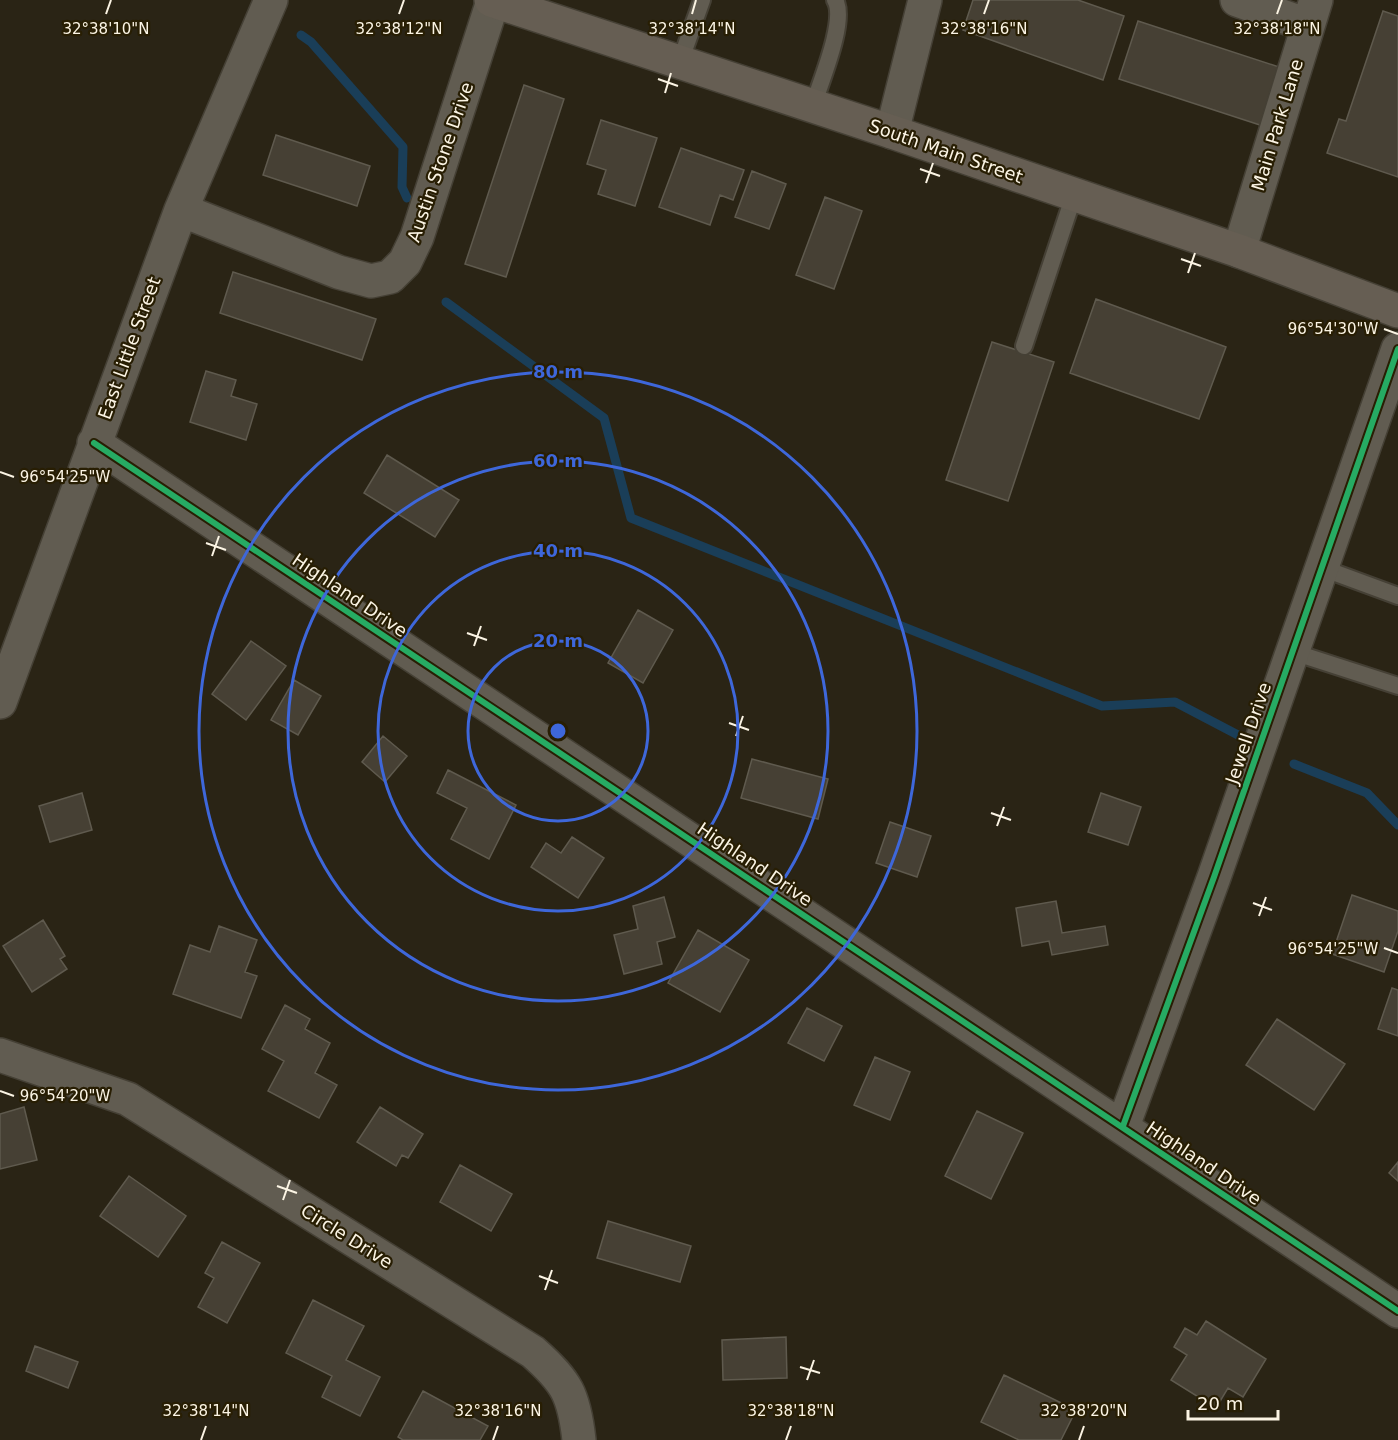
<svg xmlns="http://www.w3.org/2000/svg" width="1398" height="1440" viewBox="0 0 1398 1440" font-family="'DejaVu Sans',sans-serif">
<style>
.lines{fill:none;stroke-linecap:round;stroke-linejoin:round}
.stream{stroke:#1a3e58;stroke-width:9}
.building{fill:#464034;stroke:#5f5a4e;stroke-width:1.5}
.service-casing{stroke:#454035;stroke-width:20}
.minor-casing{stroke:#454035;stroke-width:36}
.secondary-casing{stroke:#454035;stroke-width:36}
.service{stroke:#615c51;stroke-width:16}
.minor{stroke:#615c51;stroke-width:33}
.secondary{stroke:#665e53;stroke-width:33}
.cycleway-casing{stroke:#281e03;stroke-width:10}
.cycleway{stroke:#26ab63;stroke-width:6}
.ticks{fill:none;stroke:#fbf4e4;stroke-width:2}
.ring{fill:none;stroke:#3e67da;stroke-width:3}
.labels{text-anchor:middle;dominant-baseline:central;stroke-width:4.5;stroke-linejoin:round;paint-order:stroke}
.street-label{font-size:18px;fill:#fbf4e4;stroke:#281e03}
.ticks-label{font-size:15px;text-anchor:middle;fill:#fbf4e4;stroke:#281e03;stroke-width:4.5;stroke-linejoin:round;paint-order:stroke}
.centre{fill:#3e67da;stroke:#281e03;stroke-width:3}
.ring-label{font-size:18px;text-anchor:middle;font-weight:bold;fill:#3e67da;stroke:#281e03;stroke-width:4.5;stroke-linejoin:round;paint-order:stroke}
</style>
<rect width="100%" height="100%" fill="#2a2415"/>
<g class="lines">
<path class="stream" d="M301 35 311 42 403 147 402 187 407 198
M446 302 604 418 631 518 1102 706 1175 702 1238 735
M1294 764 1367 793 1398 825"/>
</g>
<path class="building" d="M973 0H1078L1124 16 1103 80 963 30Z
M1383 11 1398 16V177L1327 153 1339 119 1346 121Z
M1138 21 1282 68 1263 126 1119 79Z
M524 85 564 99 506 277 465 264Z
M601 120 657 138 635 206 598 194 606 170 587 164Z
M276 135 370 166 357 206 263 175Z
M681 148 744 170 733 200 720 195 710 225 659 207Z
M752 171 786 184 769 229 735 217Z
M825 197 862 211 834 289 796 275Z
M233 272 376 319 362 360 220 313Z
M1096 299 1226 347 1199 419 1070 373Z
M992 342 1054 362 1008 501 946 480Z
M206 371 236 380 231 396 257 404 246 440 190 422Z
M387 455 459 500 435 537 364 493Z
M638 610 673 630 643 683 608 663Z
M251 641 286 666 246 720 212 694Z
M294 680 321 696 298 735 271 720Z
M383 736 407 756 385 782 362 762Z
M752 759 828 779 818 819 741 798Z
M448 770 516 805 489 859 451 839 467 808 437 793Z
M82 793 92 830 50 842 39 806Z
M1101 793 1141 807 1128 845 1088 832Z
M890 822 931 836 917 877 876 863Z
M572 837 604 858 578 898 531 867 546 843 561 853Z
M1352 895 1398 911V931L1384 972 1332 954Z
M664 897 675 937 657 942 662 964 624 974 614 935 638 929 633 906Z
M1056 901 1062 933 1105 926 1108 945 1052 955 1049 941 1022 946 1016 908Z
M43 920 65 956 60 959 67 969 32 992 3 946Z
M219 926 257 940 245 972 257 976 241 1018 173 994 190 945 210 952Z
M698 930 749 960 720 1012 668 983Z
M1392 988 1398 990V1036L1378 1029Z
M285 1005 310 1019 305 1029 330 1043 315 1073 337 1085 319 1118 268 1091 284 1061 262 1049Z
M807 1008 842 1026 824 1061 788 1043Z
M1277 1019 1345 1064 1314 1110 1246 1065Z
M875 1057 910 1072 890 1120 854 1105Z
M24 1107 37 1160 0 1169V1114Z
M380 1107 423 1134 408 1158 402 1155 396 1166 357 1142Z
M977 1111 1023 1133 991 1199 945 1176Z
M1398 1162V1181L1389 1173Z
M460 1165 512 1194 491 1231 440 1202Z
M129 1176 186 1216 158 1257 100 1216Z
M608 1221 691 1246 680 1282 597 1258Z
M222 1242 260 1263 227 1323 198 1307 214 1278 205 1273Z
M313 1300 364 1326 346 1360 380 1377 360 1416 322 1397 332 1376 286 1353Z
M1206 1321 1266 1359 1243 1397 1228 1388 1216 1408 1171 1380 1187 1355 1174 1347 1185 1328 1197 1335Z
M786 1337 787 1378 723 1380 722 1340Z
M35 1346 78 1362 68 1388 26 1371Z
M1004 1375 1076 1410 1061 1440H1019L981 1422Z
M423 1391 488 1426 480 1440H403L398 1437Z"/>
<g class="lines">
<defs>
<path id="service" d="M680 62 702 0
M813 106C820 83 847 20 835 0
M1024 346 1074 195
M1322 568 1398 596
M1293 652 1398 686"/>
<path id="minor" d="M1237 0 1307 25
M892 132 925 0
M181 210 338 272 371 281 390 277 405 262 417 237 493 1
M1239 251 1316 0
M94 443 1398 1311
M0 702 181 210 271 0
M0 1055 128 1099 533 1352C567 1382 574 1395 579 1440
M1123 1126 1214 877 1398 349"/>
<path id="secondary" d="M491 0 892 132 1239 251 1398 311"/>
</defs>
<use href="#service" class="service-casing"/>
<use href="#minor" class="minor-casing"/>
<use href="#secondary" class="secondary-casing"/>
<use href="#service" class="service"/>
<use href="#minor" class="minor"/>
<use href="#secondary" class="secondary"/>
<defs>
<path id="cycleway" d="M94 443 1398 1311
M1123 1126 1214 877 1398 349"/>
</defs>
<use href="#cycleway" class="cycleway-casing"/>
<use href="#cycleway" class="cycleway"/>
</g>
<path class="ticks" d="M106 14 111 0M399 14 404 0M692 14 696 0M984 14 989 0M1277 14 1282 0M658 79 678 86M665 93 671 73M920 169 940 176M926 183 933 163M1181 259 1201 266M1188 273 1195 253M1384 329 1398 334M0 472 14 477M206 543 226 550M212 556 219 536M467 633 487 640M474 646 481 626M729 723 749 730M736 736 743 716M991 813 1011 820M997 826 1004 807M1253 903 1272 910M1259 916 1266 897M1384 948 1398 953M0 1091 14 1096M277 1186 297 1193M283 1200 290 1180M539 1276 558 1283M545 1290 552 1270M800 1367 820 1373M807 1380 814 1360M201 1440 206 1426M493 1440 498 1426M786 1440 791 1426M1079 1440 1084 1426"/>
<g class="ring">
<circle cx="558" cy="731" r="90"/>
<circle cx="558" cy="731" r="180"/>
<circle cx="558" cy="731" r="270"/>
<circle cx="558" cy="731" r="359"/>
</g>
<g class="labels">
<g class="street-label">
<text transform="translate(1277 125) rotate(-73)">Main Park Lane</text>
<text transform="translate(946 151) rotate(19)">South Main Street</text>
<text transform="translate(440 162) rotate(-71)">Austin Stone Drive</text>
<text transform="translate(129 348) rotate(-70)">East Little Street</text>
<text transform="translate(350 595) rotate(34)">Highland Drive</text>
<text transform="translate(1248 733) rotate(-71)">Jewell Drive</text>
<text transform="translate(755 864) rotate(34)">Highland Drive</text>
<text transform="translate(1204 1163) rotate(34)">Highland Drive</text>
<text transform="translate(347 1236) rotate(32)">Circle Drive</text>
</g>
</g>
<g class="ticks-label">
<text x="692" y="34">32°38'14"N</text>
<text x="984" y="34">32°38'16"N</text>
<text x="106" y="34">32°38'10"N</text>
<text x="399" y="34">32°38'12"N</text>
<text x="1277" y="34">32°38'18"N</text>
<text x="1333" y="334">96°54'30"W</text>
<text x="65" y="482">96°54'25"W</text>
<text x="1333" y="954">96°54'25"W</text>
<text x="65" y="1101">96°54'20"W</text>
<text x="206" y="1416">32°38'14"N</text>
<text x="498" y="1416">32°38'16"N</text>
<text x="791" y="1416">32°38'18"N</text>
<text x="1084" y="1416">32°38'20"N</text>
</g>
<circle cx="558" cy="731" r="9" class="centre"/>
<g class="ring-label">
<text x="558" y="378">80 m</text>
<text x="558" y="467">60 m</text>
<text x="558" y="557">40 m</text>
<text x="558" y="647">20 m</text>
</g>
<path d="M1188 1410v9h90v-9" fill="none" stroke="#fbf4e4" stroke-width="3"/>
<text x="1197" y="1410" font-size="18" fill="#fbf4e4" stroke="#281e03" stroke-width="4.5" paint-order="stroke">20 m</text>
</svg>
